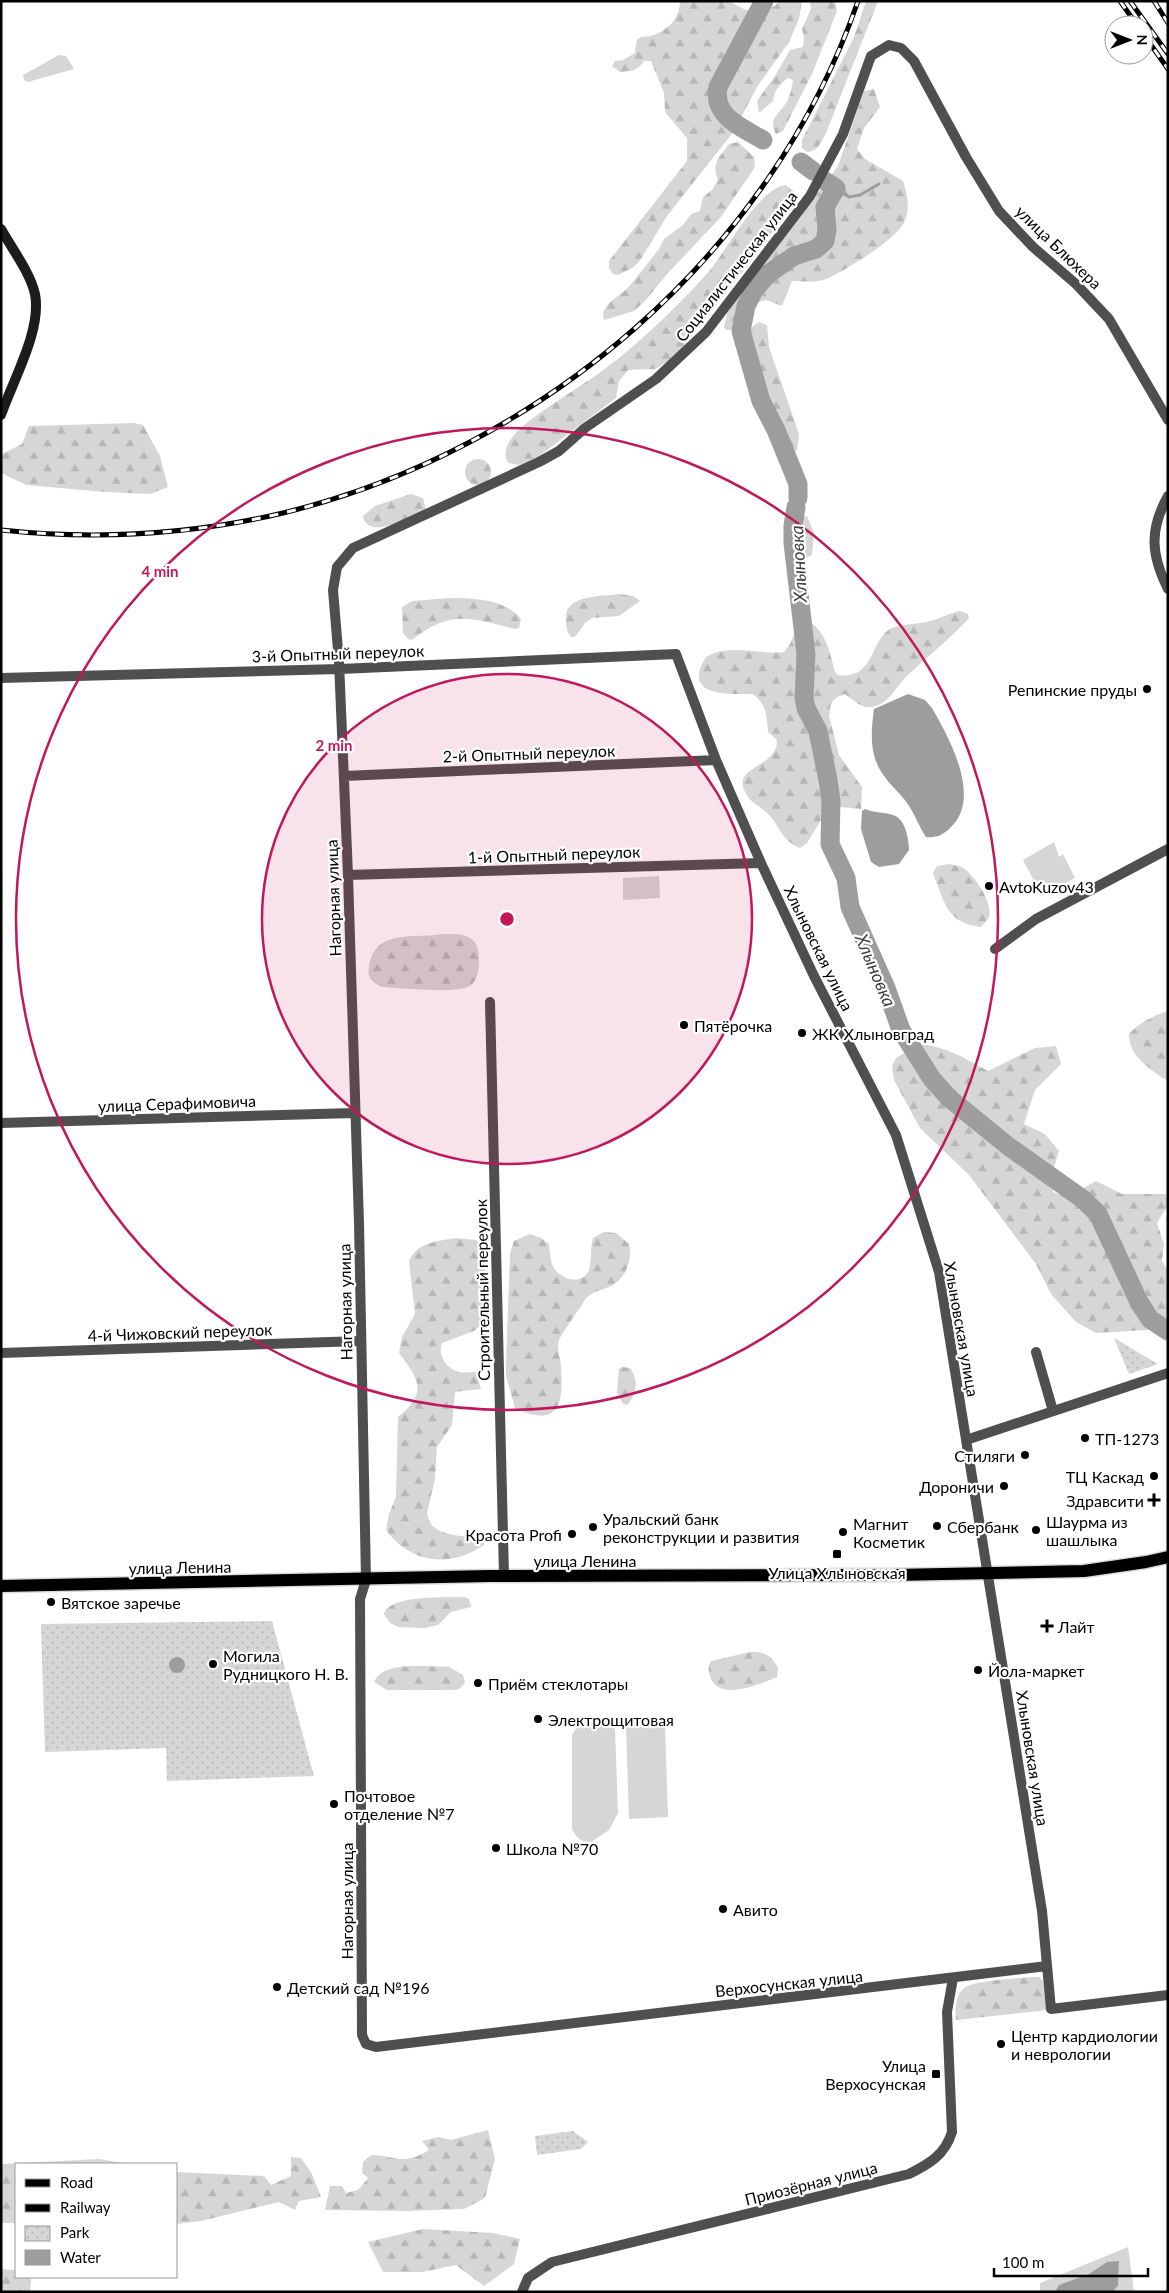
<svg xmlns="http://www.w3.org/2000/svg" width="1169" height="2293" viewBox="0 0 1169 2293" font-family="Lato,sans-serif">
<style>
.green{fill:#d6d6d6}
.forest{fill:url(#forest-firs)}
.park{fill:url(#park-dots)}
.water{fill:#9d9d9d}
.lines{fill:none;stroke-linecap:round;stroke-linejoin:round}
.stream{stroke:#9d9d9d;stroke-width:3}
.river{stroke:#9d9d9d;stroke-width:19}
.primary-casing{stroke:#dbdbdb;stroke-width:15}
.minor{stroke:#4f4f4f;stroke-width:10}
.secondary{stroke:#1c1c1c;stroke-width:10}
.primary{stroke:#000;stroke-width:12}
.rail-casing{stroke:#000;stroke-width:5}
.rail{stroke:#fff;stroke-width:3;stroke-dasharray:9;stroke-linecap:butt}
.ring{fill:none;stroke:#c2185b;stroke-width:2.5}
.poi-dot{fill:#000;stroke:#fff;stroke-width:2}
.labels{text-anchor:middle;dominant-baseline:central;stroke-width:4.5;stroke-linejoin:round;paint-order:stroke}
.street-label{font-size:16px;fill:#000;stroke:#fff}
.poi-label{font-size:16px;fill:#000;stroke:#fff;text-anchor:start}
.water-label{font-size:18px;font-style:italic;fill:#3e3e3e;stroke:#fff}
.centre{fill:#c2185b;stroke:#fff;stroke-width:2.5}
.ring-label{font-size:15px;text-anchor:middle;font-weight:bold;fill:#c2185b;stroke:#fff;stroke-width:4.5;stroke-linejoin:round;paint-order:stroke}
</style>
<defs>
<pattern id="forest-firs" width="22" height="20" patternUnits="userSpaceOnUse" patternTransform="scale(1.25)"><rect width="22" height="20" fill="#d6d6d6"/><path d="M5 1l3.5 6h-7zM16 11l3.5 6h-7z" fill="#b6b6b6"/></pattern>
<pattern id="park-dots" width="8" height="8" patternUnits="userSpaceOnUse" patternTransform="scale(1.25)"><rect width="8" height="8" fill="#d6d6d6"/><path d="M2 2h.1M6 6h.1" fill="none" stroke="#b6b6b6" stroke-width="1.8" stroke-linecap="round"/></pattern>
</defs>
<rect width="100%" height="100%" fill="#fff"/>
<path class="green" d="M59 55 66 56 74 69 28 82 24 80 23 75Z
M1054 842 1059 857 1063 854 1075 878 1042 896 1023 860Z
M659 876 660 898 623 900V878Z
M599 1716 609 1720 615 1728 618 1813 609 1830 590 1843C580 1841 575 1837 572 1828V1735L579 1723Z
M665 1725 668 1817 629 1819 626 1726Z
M1128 2247 1134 2292H1040V2283Z"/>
<path class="forest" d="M680 1H728L746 10H763L775 6 779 1H802L799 19 789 42 757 87 734 131 667 216 639 262 632 268 618 275 613 274 609 268V261L687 161V138L665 112 664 93 651 61H644C638 71 630 71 620 72L612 66 615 61 623 60 635 53C636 48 635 41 639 38 642 36 648 37 651 36 667 31 680 19 680 1Z
M810 1H835L837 11 812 74 783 131 776 134C768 119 778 115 786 103 790 97 792 88 793 80L788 78C779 85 775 89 773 101L759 113 757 101 775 76 790 50 803 47 804 38 802 29 811 9Z
M866 1H878L826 133C821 142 818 152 807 152L802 148V140L854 37Z
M874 89 880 107 864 128 857 149 865 159 903 181C908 195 911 213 902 226 891 242 841 274 823 280 814 283 801 281 792 281L782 306 766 300 746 306 731 330H726L724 327 728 311 838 166 864 91Z
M738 142 754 157 755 167 721 217 668 273 645 301 634 311 604 320 603 312 609 303 628 288 659 249 664 239 683 225 691 214 700 211 703 197 712 190 718 180C711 163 719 158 729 144Z
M786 185 794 192 795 201 749 264 674 358 655 369 628 370 619 381 616 398 535 459 519 465 508 463C501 450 510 440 518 430 544 408 574 391 602 371 639 344 681 303 711 269 727 249 760 187 786 185Z
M759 322 767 325 769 347 799 434 797 450 788 457 781 456 775 449 741 358C741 343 745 330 759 322Z
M134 423 143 425 160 456 168 487 150 494 105 492 26 485 1 473 2 454 22 444 29 426Z
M465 472a13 13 0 1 1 26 0a13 13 0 1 1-26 0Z
M411 494 423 498 426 510C411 516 368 542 363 516L375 506Z
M807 516 814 533 812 555 806 558 803 555C799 543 794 527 802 517Z
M619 594 633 596 640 601 619 616 592 618 585 623 575 637H571C566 631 566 626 566 618 565 594 603 597 619 594Z
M450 598C474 598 505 599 521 619L519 628 514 629C471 617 449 610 412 640L408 639 403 633 402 607 412 601Z
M960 611 968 614 969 618C950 639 929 655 909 674 897 684 890 704 872 707 862 709 853 700 845 694L837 697 831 703 829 716 839 755 862 787 861 809 840 807 827 810 807 843 800 848C781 840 781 828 769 815 763 808 753 804 748 797 726 765 778 770 777 740L768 732C767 717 766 702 752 694 728 694 681 697 706 657 730 643 758 655 784 652L790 644 798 625 810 622C827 634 830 653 835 672L838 675C876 680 869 639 892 628 901 624 920 624 931 621 941 618 950 613 960 611Z
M949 864C953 865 958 865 961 867 973 872 994 904 989 917 987 921 983 924 981 927 946 923 945 903 933 873L937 866Z
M443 934C453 934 465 933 473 940 482 949 481 979 470 986 456 994 400 988 382 987 372 982 367 979 369 967 374 928 415 939 443 934Z
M1168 1011V1081C1151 1071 1128 1055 1129 1034 1140 1022 1153 1016 1168 1011Z
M917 1045C946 1045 963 1058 988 1071L1035 1048 1056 1046 1061 1064 1035 1090 1024 1124 1045 1134 1059 1151 1050 1180 1053 1192 1068 1197 1096 1181 1122 1194H1166L1168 1205 1157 1223 1164 1244 1162 1261 1168 1271V1326L1163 1329 1096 1333 1076 1322 1051 1294 1036 1264 969 1175 920 1128 894 1080 892 1066 896 1058Z
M604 1232 616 1233 629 1244C632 1257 628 1273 617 1282 607 1291 592 1289 584 1301 579 1310 562 1333 559 1340 556 1349 561 1358 561 1367 564 1406 558 1428 515 1408L506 1376V1363L510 1254 514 1241 530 1234 541 1238 549 1244C550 1253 550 1264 556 1271 564 1280 583 1285 589 1270 592 1260 590 1248 593 1238Z
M456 1238 476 1240 485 1250 483 1324 474 1331 442 1343C437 1355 447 1369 459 1372 464 1373 471 1372 476 1372L481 1389 455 1392 452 1425 437 1447 435 1479 427 1513C431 1541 464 1532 484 1541V1545C451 1568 411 1564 386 1530L389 1514 396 1497 398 1417C428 1393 419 1379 399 1353L402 1337 415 1314 409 1261C417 1242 438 1241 456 1238Z
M622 1367 630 1368C639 1380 637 1394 627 1405L623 1404 617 1393 619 1369Z
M464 1597 469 1599 471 1607 451 1612 438 1625 425 1628 398 1627 390 1623 384 1614C390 1594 447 1598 464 1597Z
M750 1652C765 1652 771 1654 778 1668L777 1677C760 1684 718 1703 710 1676 708 1670 708 1665 711 1661Z
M427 1666 449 1667 463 1675 465 1683 459 1689 455 1690H387L374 1682C382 1664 410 1666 427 1666Z
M1030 1977H1039L1043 1981 1047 2010 956 2020C955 2010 955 1998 962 1990 969 1980 1016 1979 1030 1977Z
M488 2130 495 2159 485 2198 464 2209 406 2211 325 2210 330 2186H342L346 2193 358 2190 368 2178 362 2173 363 2162 371 2155C397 2156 403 2166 429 2150L422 2141 438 2137 451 2140Z
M291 2157 301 2158 312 2174 321 2197 299 2201 295 2210 279 2202 201 2221 176 2224V2172L264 2176 271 2185 291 2176Z
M100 2159 127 2164H16V2223H1V2164Z
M423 2229 493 2233 520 2239 514 2264 484 2286 456 2265 422 2272H383L368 2242Z
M1 2269 16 2270V2277H31L30 2292H1Z"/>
<path class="park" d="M1114 1338 1158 1364 1129 1374Z
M272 1621 314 1776 167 1781 166 1748 45 1752 41 1624Z
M573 2131 588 2142 581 2149 537 2155 535 2136Z"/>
<path class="water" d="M908 694 925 700 932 708C949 738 983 798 950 828 943 835 936 838 926 837 919 827 915 814 907 803 900 793 889 784 882 773 869 754 871 731 874 709Z
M865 809C874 813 884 812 893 815 905 818 909 839 909 850L899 864 879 867 871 862 861 829 862 811Z
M169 1665a8 8 0 1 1 16 0a8 8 0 1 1-16 0Z
M1119 2261 1118 2285 1113 2292H1055L1059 2285 1089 2274 1107 2262Z"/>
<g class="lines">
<path class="stream" d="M836 188 849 197 860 195 879 184"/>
<path class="river" d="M763 140C741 127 712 116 718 87L764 1
M801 162 813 171
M798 498V484L776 430 761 401 741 331 746 306 754 290 768 274 794 256 816 249 825 241 827 230 825 207 836 188 825 181
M796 507 793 526V543L806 654 804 698 806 708 818 731 828 780 831 801 830 844 846 878 850 907 886 988 901 1030 932 1079 949 1098 1008 1146 1084 1200 1098 1214 1139 1302 1150 1319 1168 1331"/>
<defs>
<path id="primary" d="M1 1586 490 1576 894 1575 1084 1571 1146 1562 1168 1557"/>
</defs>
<use href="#primary" class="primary-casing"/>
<path class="minor" d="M1168 496C1149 530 1151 555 1168 589
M1 678 340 669 676 654 716 760 761 863 814 976 896 1135 939 1272 1042 1911 1051 2009 1168 1995
M344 776 716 760
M348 875 761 863
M995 949 1036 919 1168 849
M490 1002 504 1576
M1 1123 354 1113
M1036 1352 1053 1411
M1 1353 360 1341
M966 1440 1168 1373
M1047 1966 376 2047 366 2044 362 2035 360 1599 366 1580 359 1223 348 875 339 662 333 590 337 567 353 548 539 462 559 451 585 428 656 379 706 332 810 196 843 134 871 56 889 45 901 48 914 61 966 157 999 211 1033 247 1076 284 1109 319 1168 420
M522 2292 528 2278 552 2262 909 2174C929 2164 945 2155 952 2132L947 2012 953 1978"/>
<path class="secondary" d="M1 229C12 249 30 272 35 294 42 330 13 380 1 415"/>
<use href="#primary" class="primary"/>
<defs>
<path id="rail" d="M1120 1 1137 25
M1130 1 1168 54
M1154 1 1168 23
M1144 35 1168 69
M1 530C96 540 190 535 283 513 542 450 771 254 858 1"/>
</defs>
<use href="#rail" class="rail-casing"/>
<use href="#rail" class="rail"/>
</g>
<circle cx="507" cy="919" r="245" fill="#c2185b" fill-opacity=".12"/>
<g class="ring">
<circle cx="507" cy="919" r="245"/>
<circle cx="507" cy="919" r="491"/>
</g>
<g class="poi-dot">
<circle cx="1147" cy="689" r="5"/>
<circle cx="989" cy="886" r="5"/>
<circle cx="684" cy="1025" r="5"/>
<circle cx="802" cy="1033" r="5"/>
<circle cx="1085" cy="1438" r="5"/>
<circle cx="1025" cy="1455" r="5"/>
<circle cx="1154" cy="1476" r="5"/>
<circle cx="1004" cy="1486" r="5"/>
<path d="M1151.5 1492.5h5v5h5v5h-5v5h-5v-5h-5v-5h5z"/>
<circle cx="937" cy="1526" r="5"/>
<circle cx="593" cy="1527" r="5"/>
<circle cx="1036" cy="1530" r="5"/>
<circle cx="843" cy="1532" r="5"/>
<circle cx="572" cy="1534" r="5"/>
<rect x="832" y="1549" width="10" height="10" rx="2.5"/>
<circle cx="51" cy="1602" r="5"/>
<path d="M1044.5 1618.5h5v5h5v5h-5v5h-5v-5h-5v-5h5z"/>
<circle cx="213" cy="1664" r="5"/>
<circle cx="978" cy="1670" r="5"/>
<circle cx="478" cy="1683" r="5"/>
<circle cx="538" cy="1719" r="5"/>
<circle cx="334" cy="1804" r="5"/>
<circle cx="496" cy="1848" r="5"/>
<circle cx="723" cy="1909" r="5"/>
<circle cx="277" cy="1987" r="5"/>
<circle cx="1001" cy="2044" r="5"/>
<rect x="931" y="2069" width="10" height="10" rx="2.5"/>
</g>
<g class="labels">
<g class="street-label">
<text transform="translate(1059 247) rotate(44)">улица Блюхера</text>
<text transform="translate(736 266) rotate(-52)">Социалистическая улица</text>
<text transform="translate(338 653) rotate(-2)">3-й Опытный переулок</text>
<text transform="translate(529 753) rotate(-2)">2-й Опытный переулок</text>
<text transform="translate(554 854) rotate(-2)">1-й Опытный переулок</text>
<text transform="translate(333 898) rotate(-92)">Нагорная улица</text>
<text transform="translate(819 948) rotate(64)">Хлыновская улица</text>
<text transform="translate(177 1103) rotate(-2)">улица Серафимовича</text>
<text transform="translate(482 1290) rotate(-91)">Строительный переулок</text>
<text transform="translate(345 1302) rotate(-91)">Нагорная улица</text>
<text transform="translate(962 1329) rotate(80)">Хлыновская улица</text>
<text transform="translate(180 1332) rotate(-2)">4-й Чижовский переулок</text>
<text x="585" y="1560">улица Ленина</text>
<text transform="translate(180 1567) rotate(-1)">улица Ленина</text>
<text transform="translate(1033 1758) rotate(81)">Хлыновская улица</text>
<text transform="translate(346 1901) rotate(-90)">Нагорная улица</text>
<text transform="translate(789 1983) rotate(-6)">Верхосунская улица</text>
<text transform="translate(811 2183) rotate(-14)">Приозёрная улица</text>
</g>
<g class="poi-label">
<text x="1137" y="689" text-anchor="end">Репинские пруды</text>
<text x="999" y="886">AvtoKuzov43</text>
<text x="694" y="1025">Пятёрочка</text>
<text x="812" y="1033">ЖК Хлыновград</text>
<text x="1095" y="1438">ТП-1273</text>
<text x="1015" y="1455" text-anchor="end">Стиляги</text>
<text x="1144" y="1476" text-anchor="end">ТЦ Каскад</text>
<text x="994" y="1486" text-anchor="end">Дороничи</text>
<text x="1144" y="1500" text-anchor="end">Здравсити</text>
<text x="603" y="1518">Уральский банк<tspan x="603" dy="18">реконструкции и развития</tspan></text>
<text x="1046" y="1521">Шаурма из<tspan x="1046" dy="18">шашлыка</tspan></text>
<text x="853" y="1523">Магнит<tspan x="853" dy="18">Косметик</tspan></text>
<text x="947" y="1526">Сбербанк</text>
<text x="562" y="1534" text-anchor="end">Красота Profi</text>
<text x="837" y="1572" text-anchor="middle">Улица Хлыновская</text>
<text x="61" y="1602">Вятское заречье</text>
<text x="1058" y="1626">Лайт</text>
<text x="223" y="1655">Могила<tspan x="223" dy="18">Рудницкого Н. В.</tspan></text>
<text x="988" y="1670">Йола-маркет</text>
<text x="488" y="1683">Приём стеклотары</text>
<text x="548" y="1719">Электрощитовая</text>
<text x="344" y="1795">Почтовое<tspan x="344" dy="18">отделение №7</tspan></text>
<text x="506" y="1848">Школа №70</text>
<text x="733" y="1909">Авито</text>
<text x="287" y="1987">Детский сад №196</text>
<text x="1011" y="2035">Центр кардиологии<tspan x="1011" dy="18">и неврологии</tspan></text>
<text x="926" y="2065" text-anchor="end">Улица<tspan x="926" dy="18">Верхосунская</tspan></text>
</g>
<g class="water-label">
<text transform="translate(798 564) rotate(-93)">Хлыновка</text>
<text transform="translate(876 970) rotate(67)">Хлыновка</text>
</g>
</g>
<circle cx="507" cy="919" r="8" class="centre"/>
<g class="ring-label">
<text x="160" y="577">4 min</text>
<text x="334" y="751">2 min</text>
</g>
<rect width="1169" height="2293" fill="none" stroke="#000000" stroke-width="5"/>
<rect x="15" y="2163" width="162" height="115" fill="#ffffff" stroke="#999999"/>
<rect x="25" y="2179" width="25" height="8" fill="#000000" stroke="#999999"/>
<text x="60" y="2188" font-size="15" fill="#000000">Road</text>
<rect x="25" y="2204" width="25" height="8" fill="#000000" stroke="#999999"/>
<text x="60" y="2213" font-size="15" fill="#000000">Railway</text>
<rect x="25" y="2226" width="25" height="15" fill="url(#park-dots)" stroke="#999999"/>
<text x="60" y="2238" font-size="15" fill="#000000">Park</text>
<rect x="25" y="2250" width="25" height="15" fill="#9d9d9d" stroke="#999999"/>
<text x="60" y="2263" font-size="15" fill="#000000">Water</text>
<g transform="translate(1129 40) rotate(90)"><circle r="24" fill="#ffffff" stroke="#999999"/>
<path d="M0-4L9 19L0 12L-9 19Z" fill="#000000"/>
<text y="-8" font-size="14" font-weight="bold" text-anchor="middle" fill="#000000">N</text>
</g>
<path d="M994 2268v8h154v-8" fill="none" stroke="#000000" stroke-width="2.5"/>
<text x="1002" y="2268" font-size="15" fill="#000000" stroke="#ffffff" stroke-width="4" paint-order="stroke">100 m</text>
</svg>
